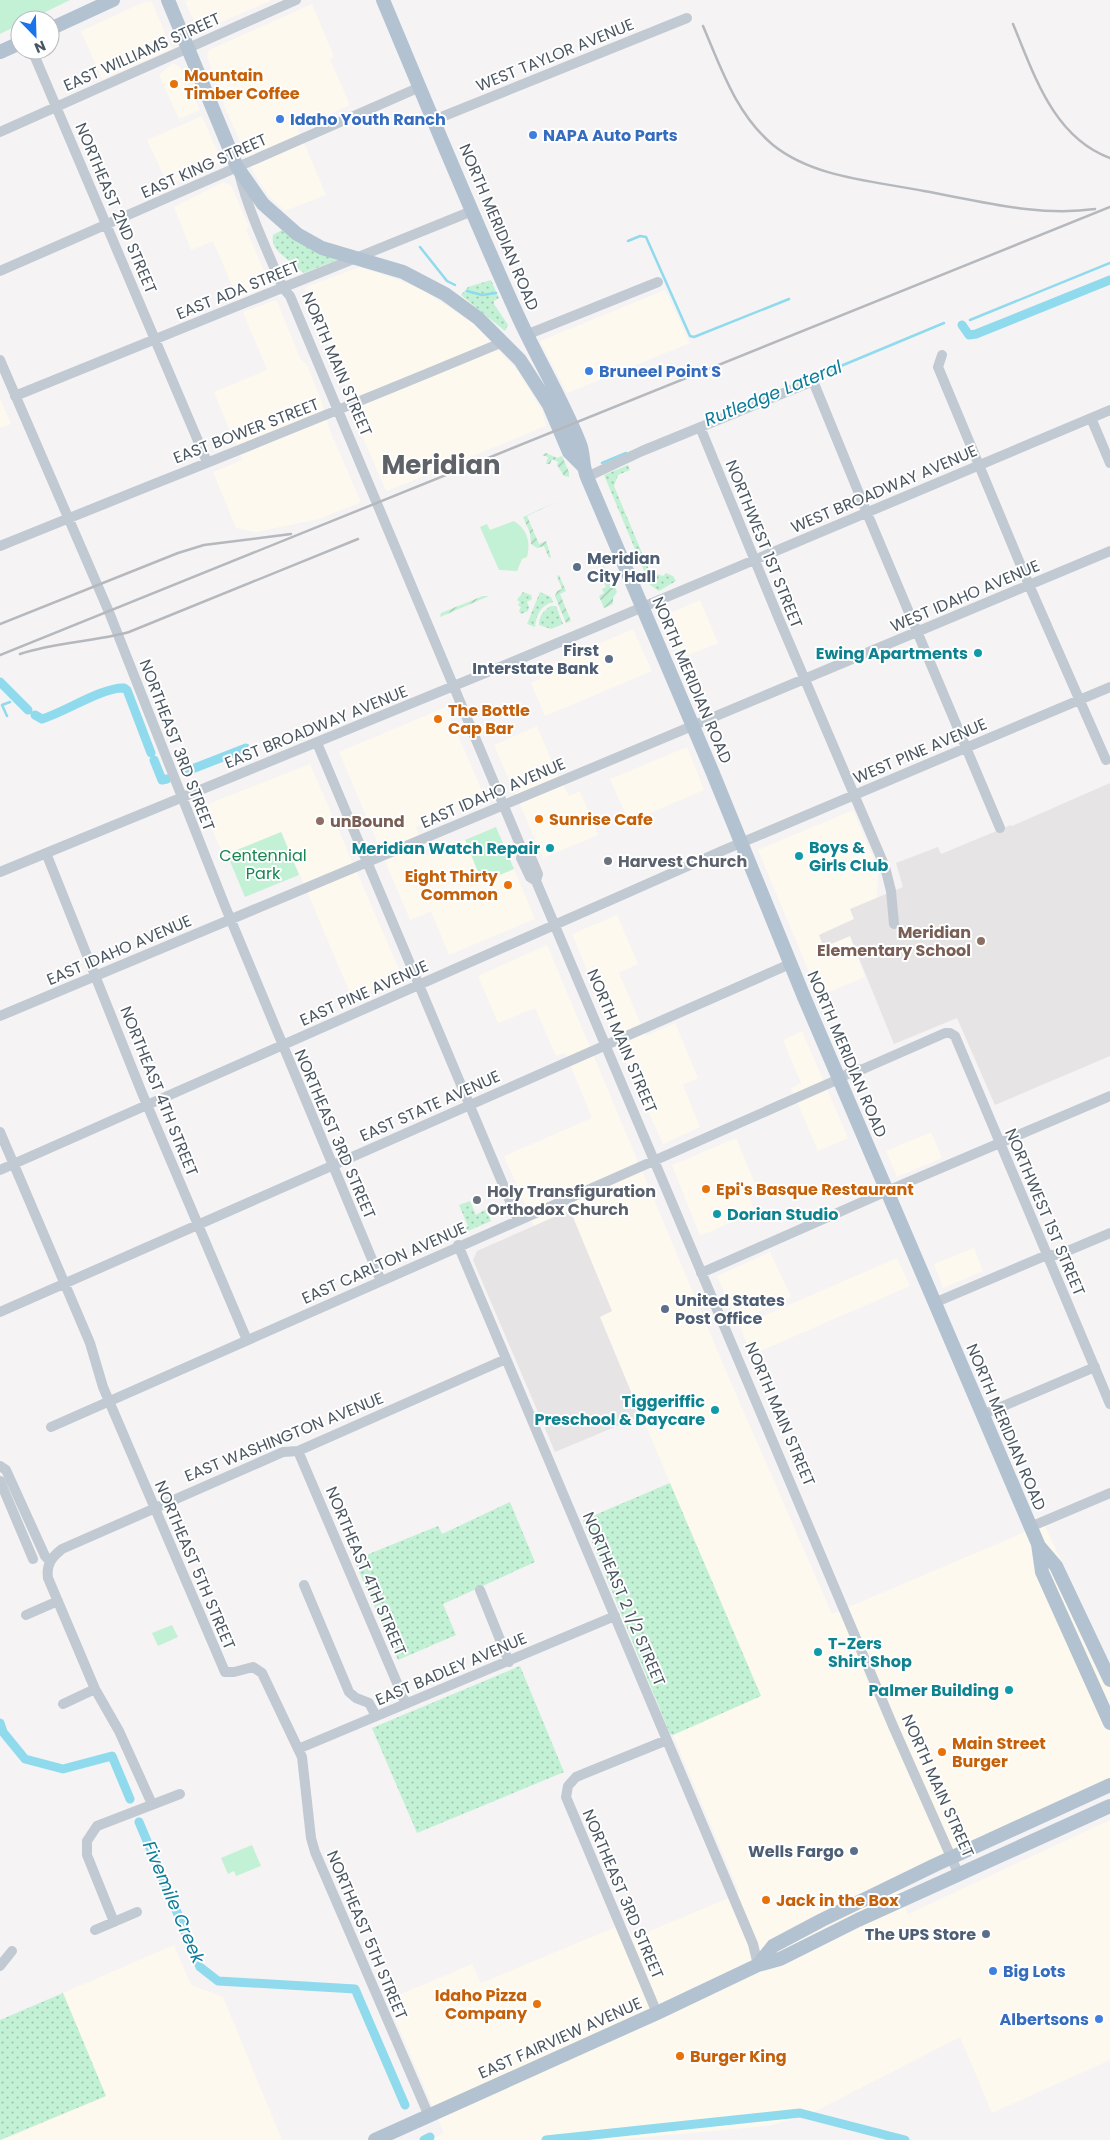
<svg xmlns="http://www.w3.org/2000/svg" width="1110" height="2140" viewBox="0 0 1110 2140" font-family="Poppins,sans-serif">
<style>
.commercial{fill:#fdf9ef}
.education{fill:#e6e4e5}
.grass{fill:url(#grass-dots)}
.park{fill:#c3f1d5}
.garden{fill:url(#garden-furrows)}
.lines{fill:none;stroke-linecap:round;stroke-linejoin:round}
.stream{stroke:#90daee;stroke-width:2.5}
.canal{stroke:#90daee;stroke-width:9}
.minor{stroke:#c1cad2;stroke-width:10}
.major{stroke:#b3c2d1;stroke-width:14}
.rail{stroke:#b5b8bd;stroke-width:2.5}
.food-dot{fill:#e8710a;stroke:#fff;stroke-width:2}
.shop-dot{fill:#3f7fe0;stroke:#fff;stroke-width:2}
.service-dot{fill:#5c6f8a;stroke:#fff;stroke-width:2}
.culture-dot{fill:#0f9aa8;stroke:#fff;stroke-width:2}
.education-dot{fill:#8d6e63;stroke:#fff;stroke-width:2}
.worship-dot{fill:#6b7280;stroke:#fff;stroke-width:2}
.labels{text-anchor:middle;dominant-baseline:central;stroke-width:4;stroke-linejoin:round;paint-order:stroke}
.street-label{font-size:16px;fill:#4a5661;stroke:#fff}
.food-label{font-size:16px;font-weight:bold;fill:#c56008;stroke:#fff;text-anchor:start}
.shop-label{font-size:16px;font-weight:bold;fill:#366cbe;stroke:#fff;text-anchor:start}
.service-label{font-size:16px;font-weight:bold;fill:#4e5e75;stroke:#fff;text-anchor:end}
.culture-label{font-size:16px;font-weight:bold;fill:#0d838f;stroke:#fff;text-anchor:end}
.education-label{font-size:16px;font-weight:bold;fill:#785e54;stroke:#fff;text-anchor:start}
.park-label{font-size:16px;fill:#17864f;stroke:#fff}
.worship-label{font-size:16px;font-weight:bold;fill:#5b616d;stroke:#fff;text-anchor:start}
.water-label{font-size:18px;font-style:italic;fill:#0c7c9b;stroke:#fff}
.town-label{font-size:26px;font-weight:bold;fill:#5f6368;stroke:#fff}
</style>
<defs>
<pattern id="grass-dots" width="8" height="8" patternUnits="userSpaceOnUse" patternTransform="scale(1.25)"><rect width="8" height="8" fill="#c3f1d5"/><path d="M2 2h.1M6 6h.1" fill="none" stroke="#a0c6b0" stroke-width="1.8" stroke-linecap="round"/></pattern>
<pattern id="garden-furrows" width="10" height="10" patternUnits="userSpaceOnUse" patternTransform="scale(1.25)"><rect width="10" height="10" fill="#c3f1d5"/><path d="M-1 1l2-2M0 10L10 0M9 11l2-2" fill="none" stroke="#a0c6b0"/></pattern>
</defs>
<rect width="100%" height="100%" fill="#f5f3f3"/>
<path class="commercial" d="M188 0H272L199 32 185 2Z
M146 1 152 2 153 5 172 49 102 79 81 31Z
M312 4 334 57 330 59 350 105 298 129 326 195 285 211 269 196 254 174 224 105 207 56 209 50Z
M173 63 181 68 200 110 179 119 159 75Z
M202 116 220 158 219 161 214 167 213 165 168 185 147 140Z
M223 182 231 185 249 227 246 229 270 285 238 299 213 241 191 250 174 207Z
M360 267 399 280 424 291 474 324 517 370 542 410 546 426 387 491 385 489 356 421 349 395 305 289 308 286Z
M665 290 690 343 567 393 540 341Z
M273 301H277L300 358 307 365 321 400 330 431 361 502 319 519 256 532 236 528 213 472 242 460 214 392 267 370 243 312Z
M0 399 11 424 0 428Z
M700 600 718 643 681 658 663 616Z
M633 629 652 671 545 716 531 683 541 679 537 670Z
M446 707 485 798 416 827 427 855 465 840 482 882 514 869 535 919 449 955 431 911 410 920 339 752Z
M537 726 555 769 569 796 580 791 598 835 543 858 494 745Z
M687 747 704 790 629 822 610 779Z
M310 764 402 976 352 998 282 832 227 854 219 846 203 806Z
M853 810 878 870 877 898 850 909 854 919 819 935 824 947 850 936 865 977 819 996 758 850Z
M617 915 638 964 619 973 646 1036 675 1023 698 1078 683 1085 700 1127 663 1144 619 1048 572 934Z
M547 945 729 1378 832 1614 1018 1535 1043 1522 1110 1664V1778L893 1879 908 1914 1110 1820V2060L992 2113 960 2037 808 2115 768 2126 615 2140H428L444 2133 387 2000 472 1964 481 1983 625 1923 633 1938 724 1900 739 1892 673 1735 761 1696 599 1316 612 1311 570 1211 534 1226 504 1156 592 1118 565 1053 556 1056 535 1008 498 1023 478 976Z
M802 1031 848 1138 818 1151 791 1088 801 1083 783 1040Z
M931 1132 942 1158 897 1177 886 1151Z
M736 1138 756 1186 746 1190 755 1212 700 1236 672 1165Z
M974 1248 983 1271 943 1288 934 1264Z
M770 1252 791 1297 737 1321 717 1276Z
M897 1258 910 1286 751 1355 740 1326Z
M174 1945 191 1985 223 1997 282 2140H3L106 2096 63 1993Z"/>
<path class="education" d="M1110 783V1056L995 1105 957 1018 894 1044 850 936 824 947 819 935 854 919 850 909 903 887 896 863 938 847 941 854 1011 825 1012 826Z
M570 1210 612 1311 600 1317 641 1416 555 1452 473 1260 477 1251Z"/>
<path class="grass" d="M282 230 301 243 337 260 304 273 300 270 297 271C291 257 270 253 273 235Z
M491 280 499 298 494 301V304L508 325 505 331 461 295 468 287Z
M628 465 630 470 618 475 614 486 650 572 663 576 666 573 673 576 676 581 659 591 650 585 604 475Z
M523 592 531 595 532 599 527 602 529 607 528 611 521 614 519 611 521 607 518 605 520 602 517 600Z
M540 592 551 597 553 602C541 605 536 615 535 627L527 624Z
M551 606H556L563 624 551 629 539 625C539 616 544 610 551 606Z
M470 1201 476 1215 486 1209 491 1221 461 1234 468 1226 459 1205Z
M670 1483 761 1696 673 1735 670 1734 583 1520Z
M510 1502 535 1562 443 1604 456 1635 398 1660 354 1560 438 1526 442 1534Z
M520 1666 564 1772 417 1833 372 1728Z
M63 1993 106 2096 0 2140V2020Z"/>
<path class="park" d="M0 0H70L29 20H20V24L0 34Z
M514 521C527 529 531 542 527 557L522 559 517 571 499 570 480 527 487 524 490 530Z
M496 827 514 869 482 882 465 840Z
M281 832 299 875 245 897 227 854Z
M172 1625 178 1637 158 1646 152 1633Z
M252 1845 261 1866 236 1876 234 1871 228 1874 221 1858Z"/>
<path class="garden" d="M546 453 557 458 562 456 569 472V477L564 476 557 465 558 462 552 459 550 464H546L548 457 542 455Z
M559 501 527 516 539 544 546 541 551 557 549 558 544 546 537 548 531 544 530 533 523 517Z
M602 557 608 583 615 587 617 592 613 598V604L604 608 599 596 604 593 602 589 606 587 602 578 605 576Z
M559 575 566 591 560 594 571 621 566 623 555 596 557 591 562 589 557 576Z
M483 596H489L440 617 441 613Z"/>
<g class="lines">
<path class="stream" d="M628 241 640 236 646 237 690 336 694 337 789 299
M420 247 447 281 455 285
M467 291 482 295 496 293
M970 320 1110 263
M812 378 944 323
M602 463 626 453
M7 716 2 705 10 702"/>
<path class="canal" d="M962 325 969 335 976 334 1110 280
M0 682 28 710
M35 715 42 719C65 712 103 687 124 688L127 690 151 753
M154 760 162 780 167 779
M187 771 246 748
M0 1723 3 1732 25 1759 63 1769 112 1756 130 1799
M139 1822 200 1967 218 1981 355 1989 405 2105
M424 2140 430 2137
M546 2140 800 2113 905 2140"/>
<path class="minor" d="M32 50 207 462
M434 120 687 18
M0 132 296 0
M239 173C249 213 267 250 283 288L290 296 521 847 524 852 521 858 530 877 536 881 893 1726 959 1875
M0 271 420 87
M526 335 658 282
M942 355 938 367 1029 585 1106 760
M0 360 109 612 225 906 381 1281
M15 396 472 211
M1091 418 1110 463
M700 427 779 619 885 867 891 891 894 924
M587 477 642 451 813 381 867 513 1000 828
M0 546C168 478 336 412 503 342
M317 743 518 1220
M524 852 530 855 538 874 536 881
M46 853 142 1093 247 1340
M0 872 522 658 1110 410
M0 1016 1110 551
M0 1132 90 1343 103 1387 225 1672H234L253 1667 262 1673 302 1757 311 1838 315 1852 429 2116
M0 1170 724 850 1110 687
M458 1245 753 1944 758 1965
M701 1273 887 1191 1110 1096
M934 1303 1047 1255H1058L1110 1233
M0 1312 790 964
M982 1415 1095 1367
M51 1427 839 1079 854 1070 863 1069 945 1033H950L955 1036 1110 1404
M298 1451 406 1704
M0 1466 6 1470 45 1556 50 1561
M0 1481 33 1559
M1030 1527 1110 1493
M304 1585 349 1692 356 1698 369 1703 376 1716
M480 1590 509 1662
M26 1615 58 1601
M63 1704 95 1689
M298 1749 615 1616
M152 1804 119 1731 95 1689 48 1578C46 1564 52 1557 62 1549L283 1452 298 1451 506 1359
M114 1922 87 1855V1841L97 1826 180 1794
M95 1930 137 1912
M0 1966 12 1951
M657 2013 566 1797 568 1786 576 1777 667 1740"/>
<path class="major" d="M168 0 237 167 263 204 297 234 322 248 403 272 445 294 478 318 520 360 549 405 569 452 583 466
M383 0C427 105 470 210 517 314 537 358 562 399 580 444 584 454 582 465 587 477L712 771 804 997 1038 1544 1042 1572 1110 1723
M50 29 113 0
M0 52 20 43
M1038 1545 1056 1566 1110 1680
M758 1965 773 1946 822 1920 935 1865 1110 1785
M375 2140 657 2013 758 1965 780 1959 858 1920 1110 1806"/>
<path class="rail" d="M1013 24C1034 74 1053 137 1110 158
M703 26C721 68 736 114 773 145 814 178 874 181 924 191 980 201 1038 217 1095 209
M0 624 178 553 204 545 291 534
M20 654C56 642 93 642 129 632L358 539
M0 655 1110 207"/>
</g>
<g class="food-dot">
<circle cx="174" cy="84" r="5"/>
<circle cx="438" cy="719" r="5"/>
<circle cx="539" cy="819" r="5"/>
<circle cx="508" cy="885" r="5"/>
<circle cx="706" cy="1189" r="5"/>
<circle cx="942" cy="1752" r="5"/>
<circle cx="766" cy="1900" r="5"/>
<circle cx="537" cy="2004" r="5"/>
<circle cx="680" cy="2056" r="5"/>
</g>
<g class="shop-dot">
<circle cx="280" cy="119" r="5"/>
<circle cx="533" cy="135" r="5"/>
<circle cx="589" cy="371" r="5"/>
<circle cx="993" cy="1971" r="5"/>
<circle cx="1099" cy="2019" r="5"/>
</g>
<g class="service-dot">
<circle cx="577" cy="567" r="5"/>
<circle cx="609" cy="659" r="5"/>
<circle cx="665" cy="1309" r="5"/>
<circle cx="854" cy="1851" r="5"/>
<circle cx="986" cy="1934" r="5"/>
</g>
<g class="culture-dot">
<circle cx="978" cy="653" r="5"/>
<circle cx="550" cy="848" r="5"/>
<circle cx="799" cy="856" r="5"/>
<circle cx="717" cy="1214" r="5"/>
<circle cx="715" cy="1410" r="5"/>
<circle cx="818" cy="1652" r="5"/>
<circle cx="1009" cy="1690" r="5"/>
</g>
<g class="education-dot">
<circle cx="320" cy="821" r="5"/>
<circle cx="981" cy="941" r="5"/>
</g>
<g class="worship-dot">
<circle cx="608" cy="861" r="5"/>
<circle cx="477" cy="1200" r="5"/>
</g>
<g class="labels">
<g class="street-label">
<text transform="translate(142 52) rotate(-24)">EAST WILLIAMS STREET</text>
<text transform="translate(555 55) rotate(-22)">WEST TAYLOR AVENUE</text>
<text transform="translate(204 166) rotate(-24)">EAST KING STREET</text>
<text transform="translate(116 208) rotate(67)">NORTHEAST 2ND STREET</text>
<text transform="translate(499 227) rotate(67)">NORTH MERIDIAN ROAD</text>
<text transform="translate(238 290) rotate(-22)">EAST ADA STREET</text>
<text transform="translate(337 364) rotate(67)">NORTH MAIN STREET</text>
<text transform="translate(246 431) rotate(-21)">EAST BOWER STREET</text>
<text transform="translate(884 489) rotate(-23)">WEST BROADWAY AVENUE</text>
<text transform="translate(764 544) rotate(68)">NORTHWEST 1ST STREET</text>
<text transform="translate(965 596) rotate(-23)">WEST IDAHO AVENUE</text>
<text transform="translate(692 680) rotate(67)">NORTH MERIDIAN ROAD</text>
<text transform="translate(316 727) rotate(-22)">EAST BROADWAY AVENUE</text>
<text transform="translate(177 745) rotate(69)">NORTHEAST 3RD STREET</text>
<text transform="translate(920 751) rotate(-23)">WEST PINE AVENUE</text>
<text transform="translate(493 793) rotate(-23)">EAST IDAHO AVENUE</text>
<text transform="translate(119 950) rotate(-23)">EAST IDAHO AVENUE</text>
<text transform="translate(364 993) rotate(-24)">EAST PINE AVENUE</text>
<text transform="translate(622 1041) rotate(67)">NORTH MAIN STREET</text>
<text transform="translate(847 1054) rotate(67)">NORTH MERIDIAN ROAD</text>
<text transform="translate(159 1091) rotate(68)">NORTHEAST 4TH STREET</text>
<text transform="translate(430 1106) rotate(-24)">EAST STATE AVENUE</text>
<text transform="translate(335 1134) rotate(67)">NORTHEAST 3RD STREET</text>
<text transform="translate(1045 1212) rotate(67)">NORTHWEST 1ST STREET</text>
<text transform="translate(384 1263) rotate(-24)">EAST CARLTON AVENUE</text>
<text transform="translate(780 1414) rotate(67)">NORTH MAIN STREET</text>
<text transform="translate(1006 1427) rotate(67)">NORTH MERIDIAN ROAD</text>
<text transform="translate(284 1437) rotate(-22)">EAST WASHINGTON AVENUE</text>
<text transform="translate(195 1565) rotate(67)">NORTHEAST 5TH STREET</text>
<text transform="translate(366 1571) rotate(67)">NORTHEAST 4TH STREET</text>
<text transform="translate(624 1599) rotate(67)">NORTHEAST 2 1/2 STREET</text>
<text transform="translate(451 1669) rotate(-23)">EAST BADLEY AVENUE</text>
<text transform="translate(938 1786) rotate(66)">NORTH MAIN STREET</text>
<text transform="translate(623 1894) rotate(67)">NORTHEAST 3RD STREET</text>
<text transform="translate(367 1935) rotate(67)">NORTHEAST 5TH STREET</text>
<text transform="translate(560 2038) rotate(-24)">EAST FAIRVIEW AVENUE</text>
</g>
<g class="food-label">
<text x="184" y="75">Mountain<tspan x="184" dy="18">Timber Coffee</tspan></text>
<text x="448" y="710">The Bottle<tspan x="448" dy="18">Cap Bar</tspan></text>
<text x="549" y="819">Sunrise Cafe</text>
<text x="498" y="876" text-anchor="end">Eight Thirty<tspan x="498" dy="18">Common</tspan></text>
<text x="716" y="1189">Epi's Basque Restaurant</text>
<text x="952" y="1743">Main Street<tspan x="952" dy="18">Burger</tspan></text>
<text x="776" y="1900">Jack in the Box</text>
<text x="527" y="1995" text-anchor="end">Idaho Pizza<tspan x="527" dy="18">Company</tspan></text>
<text x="690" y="2056">Burger King</text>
</g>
<g class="shop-label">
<text x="290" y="119">Idaho Youth Ranch</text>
<text x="543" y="135">NAPA Auto Parts</text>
<text x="599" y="371">Bruneel Point S</text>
<text x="1003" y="1971">Big Lots</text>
<text x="1089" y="2019" text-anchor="end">Albertsons</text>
</g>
<g class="service-label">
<text x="587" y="558" text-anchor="start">Meridian<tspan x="587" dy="18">City Hall</tspan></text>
<text x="599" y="650">First<tspan x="599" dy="18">Interstate Bank</tspan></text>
<text x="675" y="1300" text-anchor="start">United States<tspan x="675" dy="18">Post Office</tspan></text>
<text x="844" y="1851">Wells Fargo</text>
<text x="976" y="1934">The UPS Store</text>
</g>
<g class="culture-label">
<text x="968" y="653">Ewing Apartments</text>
<text x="809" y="847" text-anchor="start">Boys &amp;<tspan x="809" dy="18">Girls Club</tspan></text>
<text x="540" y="848">Meridian Watch Repair</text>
<text x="727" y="1214" text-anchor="start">Dorian Studio</text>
<text x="705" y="1401">Tiggeriffic<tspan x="705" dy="18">Preschool &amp; Daycare</tspan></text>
<text x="828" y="1643" text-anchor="start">T-Zers<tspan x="828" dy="18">Shirt Shop</tspan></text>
<text x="999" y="1690">Palmer Building</text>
</g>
<g class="education-label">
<text x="330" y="821">unBound</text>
<text x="971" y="932" text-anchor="end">Meridian<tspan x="971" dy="18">Elementary School</tspan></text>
</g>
<g class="park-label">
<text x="263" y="855">Centennial<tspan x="263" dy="18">Park</tspan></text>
</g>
<g class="worship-label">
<text x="618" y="861">Harvest Church</text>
<text x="487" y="1191">Holy Transfiguration<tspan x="487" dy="18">Orthodox Church</tspan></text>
</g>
<g class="water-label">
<text transform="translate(773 393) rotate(-22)">Rutledge Lateral</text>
<text transform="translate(174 1902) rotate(67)">Fivemile Creek</text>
</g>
<g class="town-label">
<text x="441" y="465">Meridian</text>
</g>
</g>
<g transform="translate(35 35) rotate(157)"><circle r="24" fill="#ffffff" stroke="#b7bbc0"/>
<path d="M0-4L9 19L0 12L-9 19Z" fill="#1a73e8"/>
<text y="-8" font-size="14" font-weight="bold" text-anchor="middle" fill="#4a5661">N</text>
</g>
</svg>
